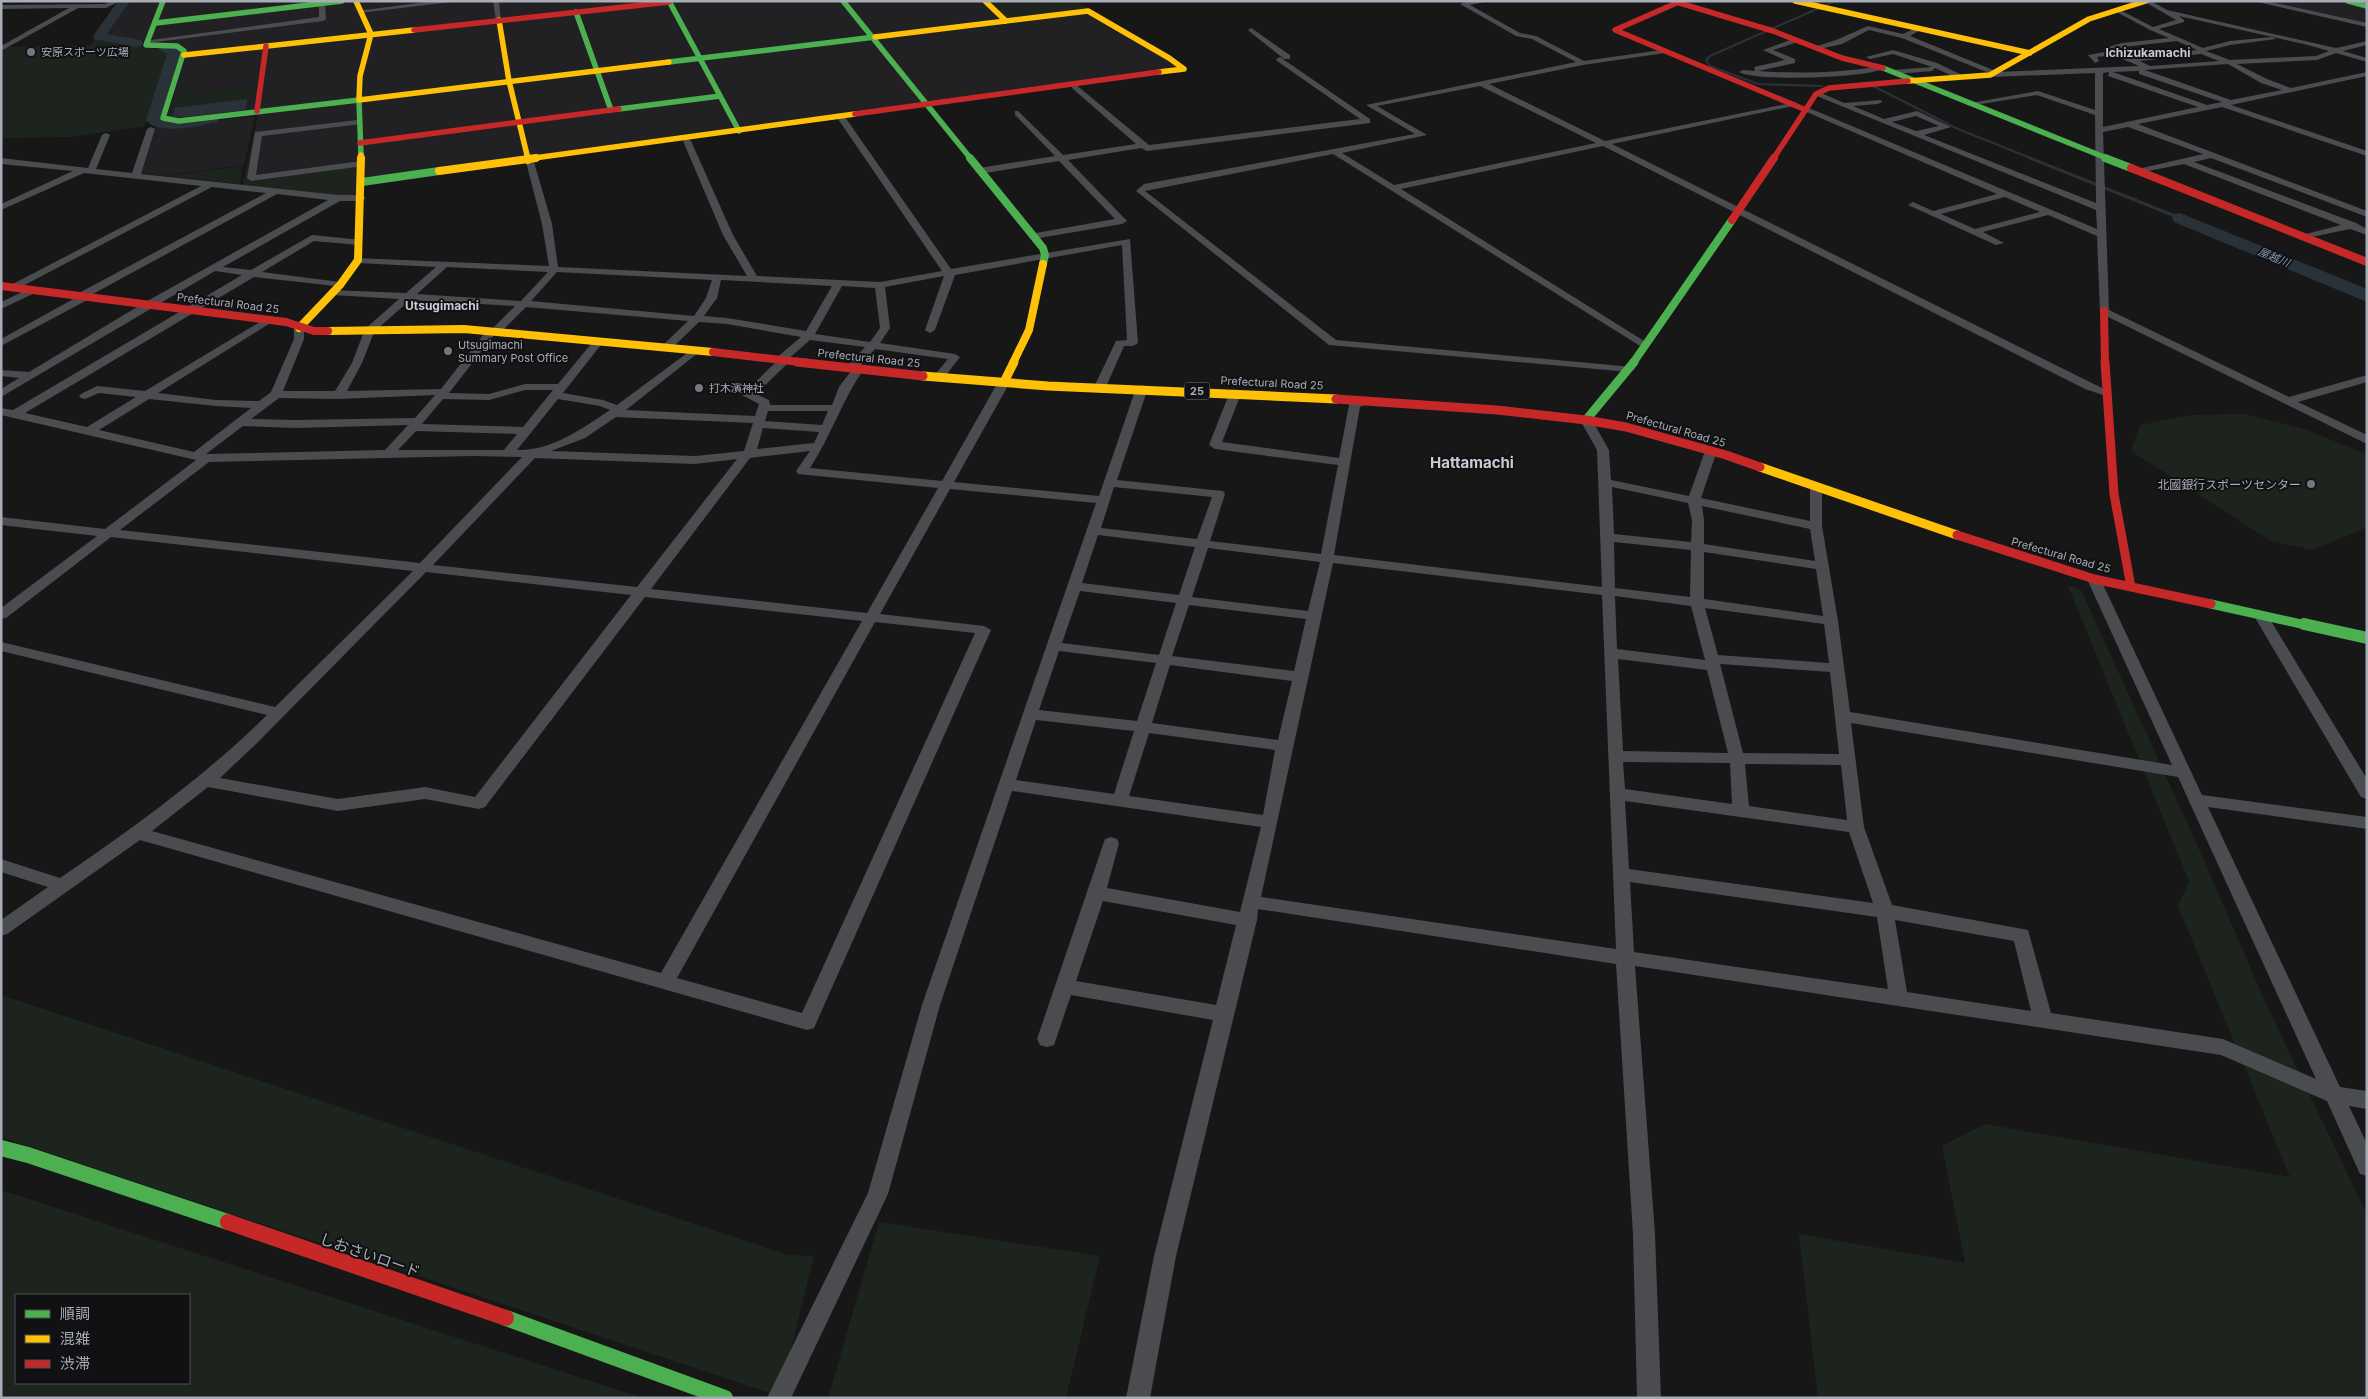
<svg xmlns="http://www.w3.org/2000/svg" width="2368" height="1399" viewBox="0 0 2368 1399" font-family="Inter,'Noto Sans JP',sans-serif">
<style>
.built{fill:#212123}
.green{fill:#1d241e;fill-rule:evenodd}
.water{fill:#2a3239}
.lines{fill:none;stroke-linecap:round;stroke-linejoin:round}
.stream-far1{stroke:#2a3239;stroke-width:2}
.stream{stroke:#2a3239;stroke-width:3}
.river{fill:#2a3239;fill-rule:evenodd}
.street{fill:#4b4c50;fill-rule:evenodd}
.fast-far4{stroke:#4caf50;stroke-width:5.5}
.fast-far3{stroke:#4caf50;stroke-width:8}
.fast-far2{stroke:#4caf50;stroke-width:9}
.fast-far1{stroke:#4caf50;stroke-width:12}
.fast{stroke:#4caf50;stroke-width:16}
.slow-far2{stroke:#ffc107;stroke-width:5.5}
.slow-far1{stroke:#ffc107;stroke-width:8}
.slow{stroke:#ffc107;stroke-width:9}
.jam-far3{stroke:#c62828;stroke-width:5.5}
.jam-far2{stroke:#c62828;stroke-width:8}
.jam-far1{stroke:#c62828;stroke-width:9}
.jam{stroke:#c62828;stroke-width:16}
.poi-dot{fill:#757880;stroke:#111113;stroke-width:2}
.labels{text-anchor:middle;dominant-baseline:central;stroke-width:4;stroke-linejoin:round;paint-order:stroke}
.far-poi-label{font-size:11px;fill:#a8adb8;stroke:#111113;text-anchor:start}
.far-water-label{font-size:11px;font-style:italic;fill:#7f9bb3;stroke:#111113}
.far-street-label{font-size:11px;fill:#a8adb8;stroke:#111113}
.shield{fill:#111113;stroke:#7b7e86;stroke-width:1}
.shield-label{font-size:11px;font-weight:bold;fill:#a8adb8}
.far-quarter-label{font-size:12px;font-weight:bold;fill:#c9ccd4;stroke:#111113}
.poi-label{font-size:12px;fill:#a8adb8;stroke:#111113;text-anchor:end}
.quarter-label{font-size:15px;font-weight:bold;fill:#c9ccd4;stroke:#111113}
.near-street-label{font-size:15px;fill:#a8adb8;stroke:#111113}
</style>
<rect width="100%" height="100%" fill="#171717"/>
<path class="built" d="M128 1H1075L1173 57 1188 68 356 181V197H346L243 185 259 110 184 119 167 116 187 52 108 34Z
M2260 1H2367V24Z
M255 116 244 165 162 176 141 173 156 127Z"/>
<path class="green" d="M988 1H1072L1087 10 1008 20Z
M94 37 170 52 145 126 69 137 1 138V50L7 47 92 45Z
M255 86 253 98 170 108 175 95Z
M242 166 240 184 166 176Z
M340 168 350 170 352 193 345 196 245 185 246 182Z
M2245 414 2307 430 2367 454V527L2313 550 2271 541 2131 451 2140 425 2191 415Z
M2068 586 2081 590 2195 840 2267 1006 2367 1214V1398H1818L1799 1234 1965 1263 1942 1146 1985 1124 2290 1177 2178 906 2189 881Z
M1 995 788 1255 814 1256 779 1396 1 1137Z
M1 1190 643 1398H1ZM189 1295V1383H16V1295Z
M879 1222 1100 1256 1066 1398H828Z"/>
<path class="water" d="M247 99 246 109 244 110 183 117 173 116 175 108Z"/>
<g class="lines">
<path class="stream-far1" d="M1822 86 1758 84 1710 66 1706 60 1710 56 1835 1
M1873 86 1958 129 2033 159"/>
<path class="stream" d="M2030 158 2180 218"/>
<path class="river" d="M118 1H130L107 34 141 40 143 43 141 46 136 47 94 39 93 36Z
M165 45 179 49 181 52 161 118C176 124 212 109 219 119L217 122C200 126 158 136 146 120L167 54 158 49Z
M2180 213 2367 289V302L2174 222 2172 218 2174 214Z"/>
<path class="street" d="M111 1H120L106 8H78L1 51V46L69 8 1 9V5L105 4Z
M434 1H459L360 13 357 11Z
M493 1H499L501 21 496 20Z
M1469 1H1489L1470 5 1520 33 1536 36 1584 61 1668 49V53H1665L1583 65 1489 84 1605 141 1796 102V106H1793L1612 144 2112 393 2106 396 2085 389 1603 146 1401 189 1649 344 1650 346 1645 349 1333 154 1145 191 1336 340 1633 367 1635 369 1629 372 1329 345 1136 191 1144 184 1415 134 1366 105 1576 62 1532 39 1516 36 1460 4ZM1480 86 1596 143 1394 185 1342 153 1427 135 1377 106Z
M2143 1H2151L2167 10 2336 48 2367 41V45L2343 51 2367 58V62L2336 53 2317 60 2237 64 2267 79 2291 88 2367 72V76L2231 105 2367 151V156L2222 107 2138 124 2367 211V217L2211 158 2194 162 2356 223 2367 229V235L2350 229 2302 239V235L2341 225 2184 164 2138 173V169L2203 154 2128 127 2103 132 2109 310 2289 397 2367 375V382L2298 402 2367 435V444L2100 313 2097 236 2048 215 1983 232 2004 243 1996 245 1908 205 1913 202 1933 211 1997 194 1802 110 1809 108 2097 229 2096 210 1812 94 1819 92 1844 103 1881 100 1882 102 1878 104 1853 106 1884 119 1917 111 1951 127 1924 135 2096 203 2095 115 2037 95 1969 106 1965 104 2038 91 2095 110V73L1990 77 1986 75 1989 73 1902 38 1869 30 1842 44 1815 50 1811 48 1836 40 1868 26 1903 34 1920 26 1922 27V29L1910 36 1998 72 2139 66 2113 55 2097 57 2099 61 2095 63 2088 55 2105 52 2104 48 2122 43 2169 38 2150 30 2113 10 2118 9 2153 27 2176 20ZM2179 16 2308 45 2329 51 2316 56 2230 60 2206 51 2230 45 2276 39 2272 37 2230 41 2203 48 2159 29 2184 22V20ZM2177 41 2197 50 2132 58 2114 50 2123 47ZM2201 54 2219 61 2150 66 2140 61ZM2228 64 2261 83 2282 90 2231 100 2145 70ZM2139 71V74L2222 102 2207 105 2113 72ZM2109 72 2108 76 2198 107 2103 127V73ZM1916 116 1939 126 1916 131 1892 122ZM2005 197 2040 212 1975 229 1941 214Z
M2253 1H2266L2367 23V27Z
M322 2 325 4 326 19 323 21 148 43 144 41 319 17V4Z
M1251 28 1290 55V59H1284L1249 31 1248 30Z
M1795 38H1798V42L1773 50 1795 59V63L1758 71C1800 74 1840 73 1881 66L1885 68C1870 78 1754 82 1739 72L1743 70 1755 71 1754 67 1785 60 1763 50Z
M1893 50 1937 63 1966 77 1959 79 1935 68 1932 71 1896 74H1893V70L1932 67 1893 54 1870 59 1866 57Z
M1280 57 1370 119V123L1147 151 1141 148 1068 160 1127 221 1122 224 1033 239 1028 236 1030 234 1115 219 1059 161 979 174 975 171 979 168 1055 156 1015 115V111H1018L1063 155 1136 144 1072 88V84H1075L1149 145 1360 119 1277 61 1276 59Z
M839 117H845L951 269 1130 239 1138 343 1133 346H1124L1106 387 1104 389H1096L1094 387 1115 343 1116 341 1127 340 1122 245 955 275 935 330 930 333 925 330 944 276 885 287 890 328 880 343 955 354 960 357 943 379 939 380 933 377 948 359 875 349 860 366 864 369C842 400 831 436 810 468L942 481 998 382 1004 379 1010 382 954 482 1099 496 1136 388 1142 385 1148 388 1117 480 1223 491 1225 494 1210 541 1321 554 1338 465 1215 449 1209 445 1229 394 1235 391 1241 394 1222 442 1339 458 1350 400 1356 397 1367 404 1360 407 1334 555 1602 587 1597 450 1580 420 1586 417 1592 420 1609 450 1611 480 1689 496 1705 451 1711 447 1717 451 1701 498 1810 521V487L1816 483 1820 484 1822 487V526L1838 621 1850 712 2172 765 2087 579 2089 576H2099L2202 795 2367 817V829L2208 807 2340 1087 2367 1091V1109L2349 1106 2367 1144V1176L2360 1174 2327 1101 2221 1055 1635 966 1655 1234 1661 1398H1637L1633 1234 1616 964 1258 909 1257 920 1176 1256 1150 1398H1126L1154 1256 1213 1020 1071 995 1054 1045 1047 1047 1040 1045 1037 1039 1105 839 1111 837 1117 839 1119 843 1107 888 1240 912 1261 827 1012 791 940 1005 888 1194 791 1398H767L868 1193 922 1005 1096 503 950 489 880 614 984 626 991 630 814 1028 807 1030 140 840 7 934 1 936V920L48 887 1 872V859L60 878C133 828 204 777 267 715L1 651V642L275 707 413 571 111 537 6 618 1 619V608L97 536 1 525V517L105 529 196 460 1 415V408L13 410 242 275 215 271 1 397V389L19 378 1 376V370L29 372 142 304 328 200 277 194 91 295V298L1 346V339L77 297V294L266 193 212 187 13 291 9 290V286L201 186 84 173 1 210V204L73 171 1 164V158L88 168 102 135 106 133 110 135 96 169 132 173 147 129 151 127 155 129 141 174 338 195H362L366 198 362 201H340L223 267 251 270 312 235 362 240V244L359 245 314 241 262 272 340 282 344 283V287L254 277 25 413 87 427 136 397 99 393 85 399 81 398 79 396 81 394 97 386 145 391 268 317 272 318V322L158 393 216 400 259 401 271 392 294 339V328L299 325 304 328V339L283 391H335L352 363 365 329 399 299 333 295 329 294V290L406 293 436 267 358 263 355 262V258L549 266 542 224 526 162 530 159 534 162 552 224 558 267 747 276 723 235 683 141 687 139 691 141 733 235 757 276 880 282 942 271 838 119ZM447 267 548 272 521 301 417 294ZM557 272 712 280 706 298 694 316 531 301ZM721 280 832 286 806 331 727 318 704 316 717 298ZM842 286 875 288 880 328 870 342 815 334ZM410 300 515 306 492 329 487 330 441 389 347 391 362 363 374 332ZM526 307 688 321 662 346V350H670L699 322 727 324 801 337 775 359V363L742 395 759 404 755 416 626 410 698 353 699 351 694 348 617 405 603 400 563 393 604 341 599 338 595 339 558 384H525L489 394 449 393 494 335 499 334ZM810 340 865 347 846 368 851 371 839 387 832 405H770L769 400 756 394 787 364V360ZM525 390H553L523 427 422 424 443 399 489 400ZM435 395 415 418 296 420 251 419 279 398 338 399ZM149 399 216 406 251 408 194 452 99 430ZM558 399 600 406 610 410C582 429 551 451 517 450ZM768 411H828L822 425 765 421ZM616 417 753 423 744 451 695 456 551 451 585 438ZM408 425 385 450 206 454 243 426 296 428ZM763 428 819 432 814 443 757 449ZM416 431 517 434 504 450H398ZM810 451 796 471 798 474 938 488 867 613 651 589 750 458ZM473 456 522 457 420 563 120 530 209 462ZM535 458 695 464 737 459 637 587 433 565ZM1114 487 1212 497 1197 539 1101 528ZM1612 487 1688 503 1692 520 1691 542 1614 534ZM1702 506 1810 529 1815 561 1704 544V520ZM1098 535 1195 547 1179 595 1082 583ZM1614 542 1691 550 1690 597 1615 588ZM1208 548 1320 562 1308 611 1192 597ZM1704 552 1816 569 1823 616 1704 599ZM1333 563 1602 595 1616 949 1261 897ZM426 572 631 595 475 797 425 787 338 799 220 778 258 742ZM1080 591 1176 603 1159 655 1062 643ZM1615 596 1691 606 1705 660 1617 649ZM645 597 862 621 661 973 152 831 208 787 338 811 425 799 479 809 485 807ZM1189 605 1306 619 1294 671 1172 656ZM1705 608 1824 624 1829 663 1718 655ZM875 622 975 633 802 1013 677 978ZM1059 651 1156 663 1137 721 1039 710ZM1618 659 1707 670 1728 753 1623 751ZM1720 664 1830 672 1839 754 1743 753ZM1170 665 1292 681 1278 740 1152 723ZM1036 720 1134 731 1114 794 1016 780ZM1851 723 2178 777 2316 1079 2223 1039 2051 1013 2028 930 1892 905 1864 827ZM1149 733 1275 750 1263 815 1129 796ZM1623 762 1730 763 1732 804 1625 789ZM1745 764 1841 765 1847 820 1749 806ZM1625 801 1849 832 1873 903 1629 869ZM1630 882 1877 917 1888 989 1634 952ZM1103 901 1236 925 1216 1005 1076 981ZM1895 920 2014 941 2031 1011 1907 992Z
M358 120H361V124L262 136 256 175 361 161 364 162V166L251 181 247 178 255 132Z
M33 287 37 288V292L1 309V302Z
M2261 612 2268 616 2367 779V799L2361 797 2254 616Z"/>
<path class="fast-far4" d="M163 1 146 45 177 46 184 51 163 118 179 121 359 100 361 155
M669 1 739 131
M843 1 971 159
M2348 1 2367 6
M576 12 611 110
M156 23 342 1
M669 62 875 37
M1883 68 2109 159
M619 109 720 96"/>
<path class="fast-far3" d="M970 158 1043 248 1045 255 1043 264
M2105 158 2131 168
M362 182 439 171
M1633 363 1732 220"/>
<path class="fast-far2" d="M1586 420 1634 362
M2211 604 2310 626"/>
<path class="fast-far1" d="M2304 624 2367 638"/>
<path class="fast" d="M1 1148 28 1155 228 1222
M506 1318 725 1398"/>
<path class="slow-far2" d="M356 1 371 34 360 76 359 100 669 62
M985 1 1006 21
M1795 1 2030 53
M499 20 509 81 528 159
M875 37 1088 11 1169 58 1184 69 1159 72
M184 55 414 30
M1908 81 1990 75 2089 19 2146 1
M361 155V159
M527 159 855 114"/>
<path class="slow-far1" d="M527 158 528 160
M439 171 536 158
M299 328 340 285 358 260 361 158
M328 331 464 329 713 352
M1013 363 1029 330 1043 264"/>
<path class="slow" d="M923 376 1048 386 1336 399
M1004 382 1014 362
M1760 467 1957 535"/>
<path class="jam-far3" d="M1673 1 1773 31 1842 58 1883 68
M1681 1 1615 30 1806 110
M414 30 669 2
M257 111 266 46
M855 114 1159 72
M360 143 619 109
M1773 159 1816 94 1829 88 1908 81"/>
<path class="jam-far2" d="M2131 168 2367 262
M1732 220 1774 158
M1 286 286 322 314 331H328
M2104 311 2105 363
M713 352 808 363"/>
<path class="jam-far1" d="M797 362 923 376
M2105 362 2114 494 2131 587
M1336 399 1497 410 1586 420 1626 427 1726 455 1760 467
M1957 535 2094 579 2211 604"/>
<path class="jam" d="M228 1222 506 1318"/>
</g>
<g class="poi-dot">
<circle cx="31" cy="52" r="5"/>
<circle cx="448" cy="351" r="5"/>
<circle cx="699" cy="388" r="5"/>
<circle cx="2311" cy="484" r="5"/>
</g>
<g class="labels">
<g class="far-poi-label">
<text x="41" y="52">安原スポーツ広場</text>
<text x="458" y="345">Utsugimachi<tspan x="458" dy="13">Summary Post Office</tspan></text>
<text x="709" y="388">打木濱神社</text>
</g>
<g class="far-water-label">
<text transform="translate(2274 257) rotate(23)">屋越川</text>
</g>
<g class="far-street-label">
<text transform="translate(228 303) rotate(7)">Prefectural Road 25</text>
<text transform="translate(869 358) rotate(6)">Prefectural Road 25</text>
<text transform="translate(1272 383) rotate(3)">Prefectural Road 25</text>
<text transform="translate(1676 429) rotate(16)">Prefectural Road 25</text>
<text transform="translate(2061 555) rotate(16)">Prefectural Road 25</text>
</g>
<rect class="shield" x="1184.5" y="382.5" width="25" height="17" rx="4"/>
<g class="shield-label">
<text x="1197" y="391">25</text>
</g>
<g class="far-quarter-label">
<text x="2148" y="52">Ichizukamachi</text>
<text x="442" y="305">Utsugimachi</text>
</g>
<g class="poi-label">
<text x="2301" y="484">北國銀行スポーツセンター</text>
</g>
<g class="quarter-label">
<text x="1472" y="462">Hattamachi</text>
</g>
<g class="near-street-label">
<text transform="translate(370 1255) rotate(19)">しおさいロード</text>
</g>
</g>
<rect width="2368" height="1399" fill="none" stroke="#a8adb8" stroke-width="5"/>
<rect x="15" y="1294" width="175" height="90" fill="#111113" stroke="#4d4f55"/>
<rect x="25" y="1310" width="25" height="8" fill="#4caf50" stroke="#4d4f55"/>
<text x="60" y="1319" font-size="15" fill="#a8adb8">順調</text>
<rect x="25" y="1335" width="25" height="8" fill="#ffc107" stroke="#4d4f55"/>
<text x="60" y="1344" font-size="15" fill="#a8adb8">混雑</text>
<rect x="25" y="1360" width="25" height="8" fill="#c62828" stroke="#4d4f55"/>
<text x="60" y="1369" font-size="15" fill="#a8adb8">渋滞</text>
</svg>
